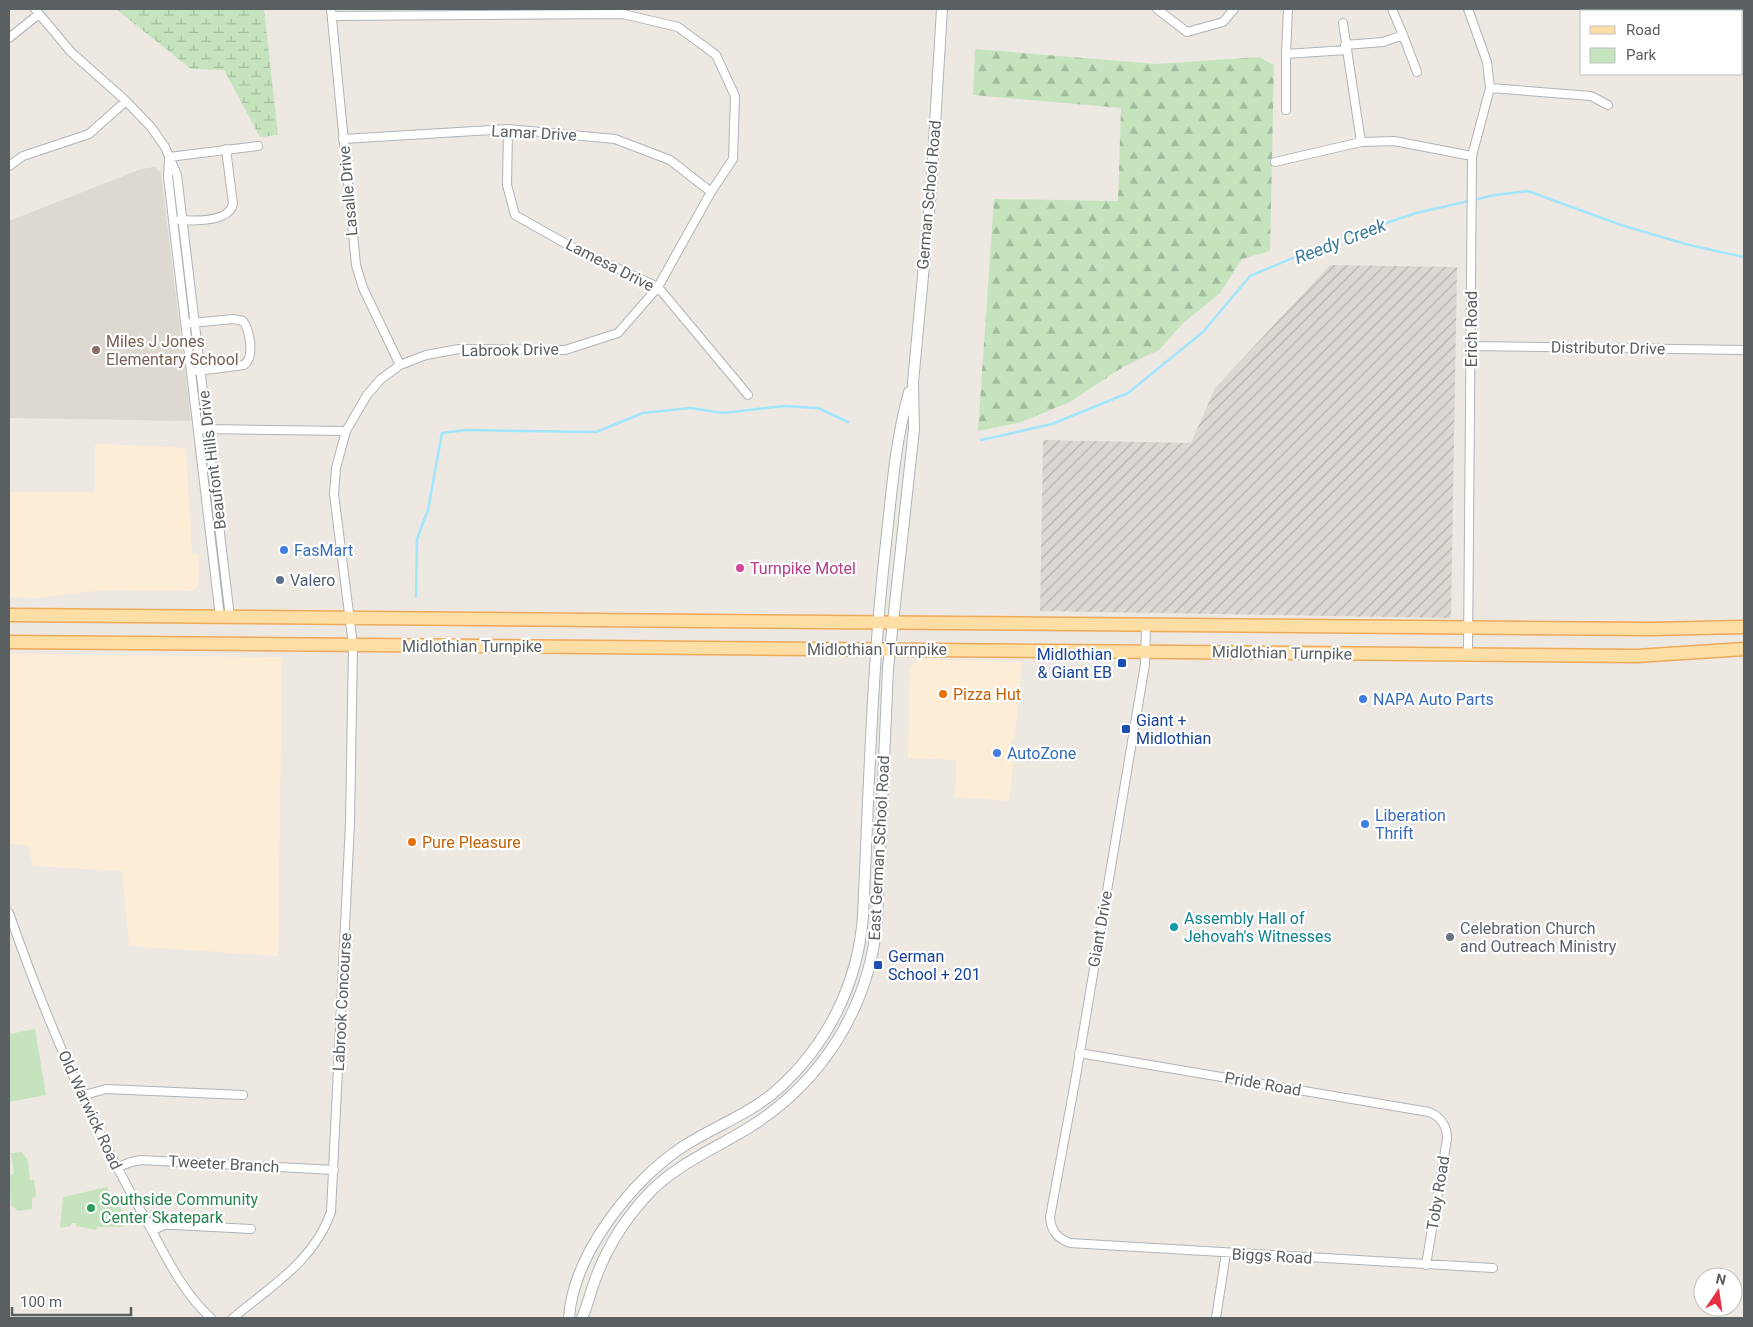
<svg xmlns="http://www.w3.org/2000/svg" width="1753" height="1327" viewBox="0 0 1753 1327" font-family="Roboto,sans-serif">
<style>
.commercial{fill:#fdedd7}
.industrial{fill:url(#industrial-furrows)}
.education{fill:#ddd8d0}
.forest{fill:url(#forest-firs)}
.wetland{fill:url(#wetland-marsh)}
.green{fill:#c5e4be}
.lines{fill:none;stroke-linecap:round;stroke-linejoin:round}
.stream{stroke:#a2e6fd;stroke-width:2.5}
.minor-casing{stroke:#afb4b7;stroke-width:10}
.tertiary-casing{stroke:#afb4b7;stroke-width:12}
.primary-casing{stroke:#eea95a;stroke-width:15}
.minor{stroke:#fff;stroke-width:8}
.tertiary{stroke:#fff;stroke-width:10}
.primary{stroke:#fddfa6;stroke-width:12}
.education-dot{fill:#8d6e63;stroke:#fff;stroke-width:2}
.shop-dot{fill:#3f7fe0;stroke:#fff;stroke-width:2}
.hotel-dot{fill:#d1479c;stroke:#fff;stroke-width:2}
.service-dot{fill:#5c6f8a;stroke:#fff;stroke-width:2}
.transit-dot{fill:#1a4fb4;stroke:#fff;stroke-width:2}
.food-dot{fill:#e8710a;stroke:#fff;stroke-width:2}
.culture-dot{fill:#0f9aa8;stroke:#fff;stroke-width:2}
.worship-dot{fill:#6b7280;stroke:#fff;stroke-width:2}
.leisure-dot{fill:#2e9e5b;stroke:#fff;stroke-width:2}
.labels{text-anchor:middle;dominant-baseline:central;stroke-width:4.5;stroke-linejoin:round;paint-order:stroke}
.street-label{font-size:16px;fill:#5a5f62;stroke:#fff}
.education-label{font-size:16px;fill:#785e54;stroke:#fff;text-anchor:start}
.shop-label{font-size:16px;fill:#366cbe;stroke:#fff;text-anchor:start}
.hotel-label{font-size:16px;fill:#b23c85;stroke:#fff;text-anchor:start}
.service-label{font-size:16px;fill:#4e5e75;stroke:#fff;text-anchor:start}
.transit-label{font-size:16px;fill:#164399;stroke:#fff;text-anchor:start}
.food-label{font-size:16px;fill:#c56008;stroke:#fff;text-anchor:start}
.culture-label{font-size:16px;fill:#0d838f;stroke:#fff;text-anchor:start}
.worship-label{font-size:16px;fill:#5b616d;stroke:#fff;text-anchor:start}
.leisure-label{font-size:16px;fill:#27864d;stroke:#fff;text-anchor:start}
.water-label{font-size:18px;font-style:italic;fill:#3b7c9d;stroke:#fff}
</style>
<defs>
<pattern id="industrial-furrows" width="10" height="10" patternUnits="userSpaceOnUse" patternTransform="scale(1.25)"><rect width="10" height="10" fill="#dbd8d4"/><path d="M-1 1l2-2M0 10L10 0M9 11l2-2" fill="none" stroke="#b5b2af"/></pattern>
<pattern id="forest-firs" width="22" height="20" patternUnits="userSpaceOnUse" patternTransform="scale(1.25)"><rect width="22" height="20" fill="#c5e4be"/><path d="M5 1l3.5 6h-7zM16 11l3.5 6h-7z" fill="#a3bc9e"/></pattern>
<pattern id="wetland-marsh" width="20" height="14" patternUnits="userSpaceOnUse" patternTransform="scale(1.25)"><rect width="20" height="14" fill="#c5e4be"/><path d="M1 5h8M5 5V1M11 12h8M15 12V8" fill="none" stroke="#a3bc9e"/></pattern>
</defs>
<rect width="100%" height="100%" fill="#ede8e2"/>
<path class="commercial" d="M100 444 186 448 192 553 199 555 198 585 192 591 105 590 35 598 9 597V492H95V445Z
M9 654 282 657 278 956 129 946 122 871 33 866 28 845 9 844Z
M919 659 1022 662 1015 738 1012 739 1011 748 1015 750 1009 801 955 797 956 760 908 758 910 667Z"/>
<path class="industrial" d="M1330 265 1457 267 1451 618 1040 611 1043 440 1191 443 1215 388Z"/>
<path class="education" d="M155 167 161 173 191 421 9 418V221L141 169Z"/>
<path class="forest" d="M975 49 1156 64 1259 57 1274 65 1270 251 1242 259 1220 293 1182 324 1159 350 1123 367 1070 402 1021 422 978 431 994 199 1118 201 1121 108 973 95Z"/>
<path class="wetland" d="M116 9H264L278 135 260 137 224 70 191 69Z"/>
<path class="green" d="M35 1029 46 1095 9 1102V1034Z
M22 1152 28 1161 30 1180H34L36 1197 32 1198V1209L18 1211 11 1205 9 1175 14 1174 11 1153Z
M107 1187 114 1204C125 1209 124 1216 123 1227H97L96 1230 76 1226V1223H72L70 1226 60 1228 63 1197Z"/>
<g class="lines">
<path class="stream" d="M981 440 1052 424 1128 393 1203 332 1250 276 1338 239 1416 213 1495 195 1528 191 1621 225 1689 245 1744 257
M416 596 417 539 428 510 442 433 466 430 596 432 643 413 690 408 723 413 784 406 818 408 848 422"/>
<defs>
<path id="minor" d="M35 9 71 52 126 101 151 127 165 147 177 175 230 617
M331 9 356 265 363 288 400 365
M1157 9 1187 32 1223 22 1234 9
M1288 9 1286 54 1346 50
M1468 9 1487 62 1490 88 1472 156 1468 655
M1343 23 1361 142
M1403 35 1417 72
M9 38 39 14
M1345 45 1383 42 1403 35 1392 9
M1286 54V110
M1490 88 1591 96 1608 105
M508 129 507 185 515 215 577 250 658 287 748 395
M343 139 508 129 615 139 670 160 711 192
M169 157 258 146
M169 159 168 176 173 220 220 617
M1275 162 1361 142 1394 141 1472 156
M9 166 23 156 89 134 126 101
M180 220C195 221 229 222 233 204L226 149
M191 323 233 319 243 321C250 331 255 357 244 365L198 371
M1471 346 1744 350
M203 429 346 431
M1146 624 1145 664 1075 1082 1050 1217C1051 1231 1057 1238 1070 1243L1493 1268
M9 913C47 1022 92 1127 150 1227 167 1259 184 1294 211 1318
M1079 1053 1429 1112C1441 1117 1447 1125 1447 1139L1426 1265
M81 1096 106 1089 243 1095
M116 1168 131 1162 141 1160 334 1170
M152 1231 164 1225H174L251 1229
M233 1318C271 1286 314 1261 331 1212L350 823 353 645 334 494 336 468 346 431 367 395 381 379 400 365 426 355 459 349 565 350 618 333 658 287 711 192 733 159 735 96 716 55 678 27 623 14 332 16
M1216 1318 1226 1253"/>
<path id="tertiary" d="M569 1318C573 1255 632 1179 684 1146 715 1126 750 1114 778 1089 828 1044 858 983 863 916 869 789 872 661 887 534 892 486 896 439 909 392
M582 1318C588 1305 591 1289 597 1275 609 1243 628 1215 652 1190 681 1162 716 1148 750 1127 823 1081 869 1007 877 922L888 668 914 429 913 382 931 191 942 9"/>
<path id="primary" d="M9 615 1651 629 1744 627
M9 642 1637 656 1744 649"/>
</defs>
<use href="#minor" class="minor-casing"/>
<use href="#tertiary" class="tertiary-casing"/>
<use href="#primary" class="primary-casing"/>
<use href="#minor" class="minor"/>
<use href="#tertiary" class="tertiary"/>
<use href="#primary" class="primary"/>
</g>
<circle class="education-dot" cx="96" cy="350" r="5"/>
<g class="shop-dot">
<circle cx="284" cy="550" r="5"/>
<circle cx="1363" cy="699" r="5"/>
<circle cx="997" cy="753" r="5"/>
<circle cx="1365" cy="824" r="5"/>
</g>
<circle class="hotel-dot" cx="740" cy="568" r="5"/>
<circle class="service-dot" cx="280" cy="580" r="5"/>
<g class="transit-dot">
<rect x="1117" y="658" width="10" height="10" rx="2.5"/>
<rect x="1121" y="724" width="10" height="10" rx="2.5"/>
<rect x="873" y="960" width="10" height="10" rx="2.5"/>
</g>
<g class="food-dot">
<circle cx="943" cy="694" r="5"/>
<circle cx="412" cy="842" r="5"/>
</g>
<circle class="culture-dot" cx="1174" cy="927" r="5"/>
<circle class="worship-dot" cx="1450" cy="937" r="5"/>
<circle class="leisure-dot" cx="91" cy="1208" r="5"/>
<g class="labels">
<g class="street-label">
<text transform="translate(534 133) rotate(3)">Lamar Drive</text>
<text transform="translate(348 191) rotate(-95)">Lasalle Drive</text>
<text transform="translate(929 195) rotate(-85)">German School Road</text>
<text transform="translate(610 265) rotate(27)">Lamesa Drive</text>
<text transform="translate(1471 329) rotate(-90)">Erich Road</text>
<text transform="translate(1608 348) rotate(1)">Distributor Drive</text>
<text transform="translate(510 350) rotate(-1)">Labrook Drive</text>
<text transform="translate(212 460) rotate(-97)">Beaufont Hills Drive</text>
<text x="472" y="646">Midlothian Turnpike</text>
<text x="877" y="649">Midlothian Turnpike</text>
<text transform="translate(1282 653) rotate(1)">Midlothian Turnpike</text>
<text transform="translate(879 848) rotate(-87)">East German School Road</text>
<text transform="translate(1100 929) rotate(-80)">Giant Drive</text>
<text transform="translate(342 1002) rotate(-87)">Labrook Concourse</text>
<text transform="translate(1263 1084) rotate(10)">Pride Road</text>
<text transform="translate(90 1110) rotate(65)">Old Warwick Road</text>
<text transform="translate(224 1164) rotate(3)">Tweeter Branch</text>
<text transform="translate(1438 1193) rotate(-81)">Toby Road</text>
<text transform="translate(1272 1256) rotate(3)">Biggs Road</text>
</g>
<g class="education-label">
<text x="106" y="341">Miles J Jones<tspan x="106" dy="18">Elementary School</tspan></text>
</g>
<g class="shop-label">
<text x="294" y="550">FasMart</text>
<text x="1373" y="699">NAPA Auto Parts</text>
<text x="1007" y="753">AutoZone</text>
<text x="1375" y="815">Liberation<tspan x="1375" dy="18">Thrift</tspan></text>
</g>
<g class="hotel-label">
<text x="750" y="568">Turnpike Motel</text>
</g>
<g class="service-label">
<text x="290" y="580">Valero</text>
</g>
<g class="transit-label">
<text x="1112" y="654" text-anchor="end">Midlothian<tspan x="1112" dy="18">&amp; Giant EB</tspan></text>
<text x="1136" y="720">Giant +<tspan x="1136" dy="18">Midlothian</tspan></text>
<text x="888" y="956">German<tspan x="888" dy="18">School + 201</tspan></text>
</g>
<g class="food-label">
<text x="953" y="694">Pizza Hut</text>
<text x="422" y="842">Pure Pleasure</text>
</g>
<g class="culture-label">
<text x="1184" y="918">Assembly Hall of<tspan x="1184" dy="18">Jehovah's Witnesses</tspan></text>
</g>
<g class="worship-label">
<text x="1460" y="928">Celebration Church<tspan x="1460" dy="18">and Outreach Ministry</tspan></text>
</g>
<g class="leisure-label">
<text x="101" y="1199">Southside Community<tspan x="101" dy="18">Center Skatepark</tspan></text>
</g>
<g class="water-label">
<text transform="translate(1340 241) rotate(-21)">Reedy Creek</text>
</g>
</g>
<rect width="1753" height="1327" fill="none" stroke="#5a5f62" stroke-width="20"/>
<rect x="1580" y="10" width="162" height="65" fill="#ffffff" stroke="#bdbfc0"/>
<rect x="1590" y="26" width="25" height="8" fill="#fddfa6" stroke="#bdbfc0"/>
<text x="1626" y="35" font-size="15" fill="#5a5f62">Road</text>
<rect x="1590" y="48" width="25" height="15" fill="#c5e4be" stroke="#bdbfc0"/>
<text x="1626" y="60" font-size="15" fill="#5a5f62">Park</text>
<g transform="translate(1718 1292) rotate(13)"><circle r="24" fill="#ffffff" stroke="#bdbfc0"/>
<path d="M0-4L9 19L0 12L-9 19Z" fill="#e53042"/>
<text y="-8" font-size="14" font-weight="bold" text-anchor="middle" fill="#5a5f62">N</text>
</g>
<path d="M12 1307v8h119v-8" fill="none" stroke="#5a5f62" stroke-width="2.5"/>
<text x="20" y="1307" font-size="15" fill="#5a5f62" stroke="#ffffff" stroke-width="4" paint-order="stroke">100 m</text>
</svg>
